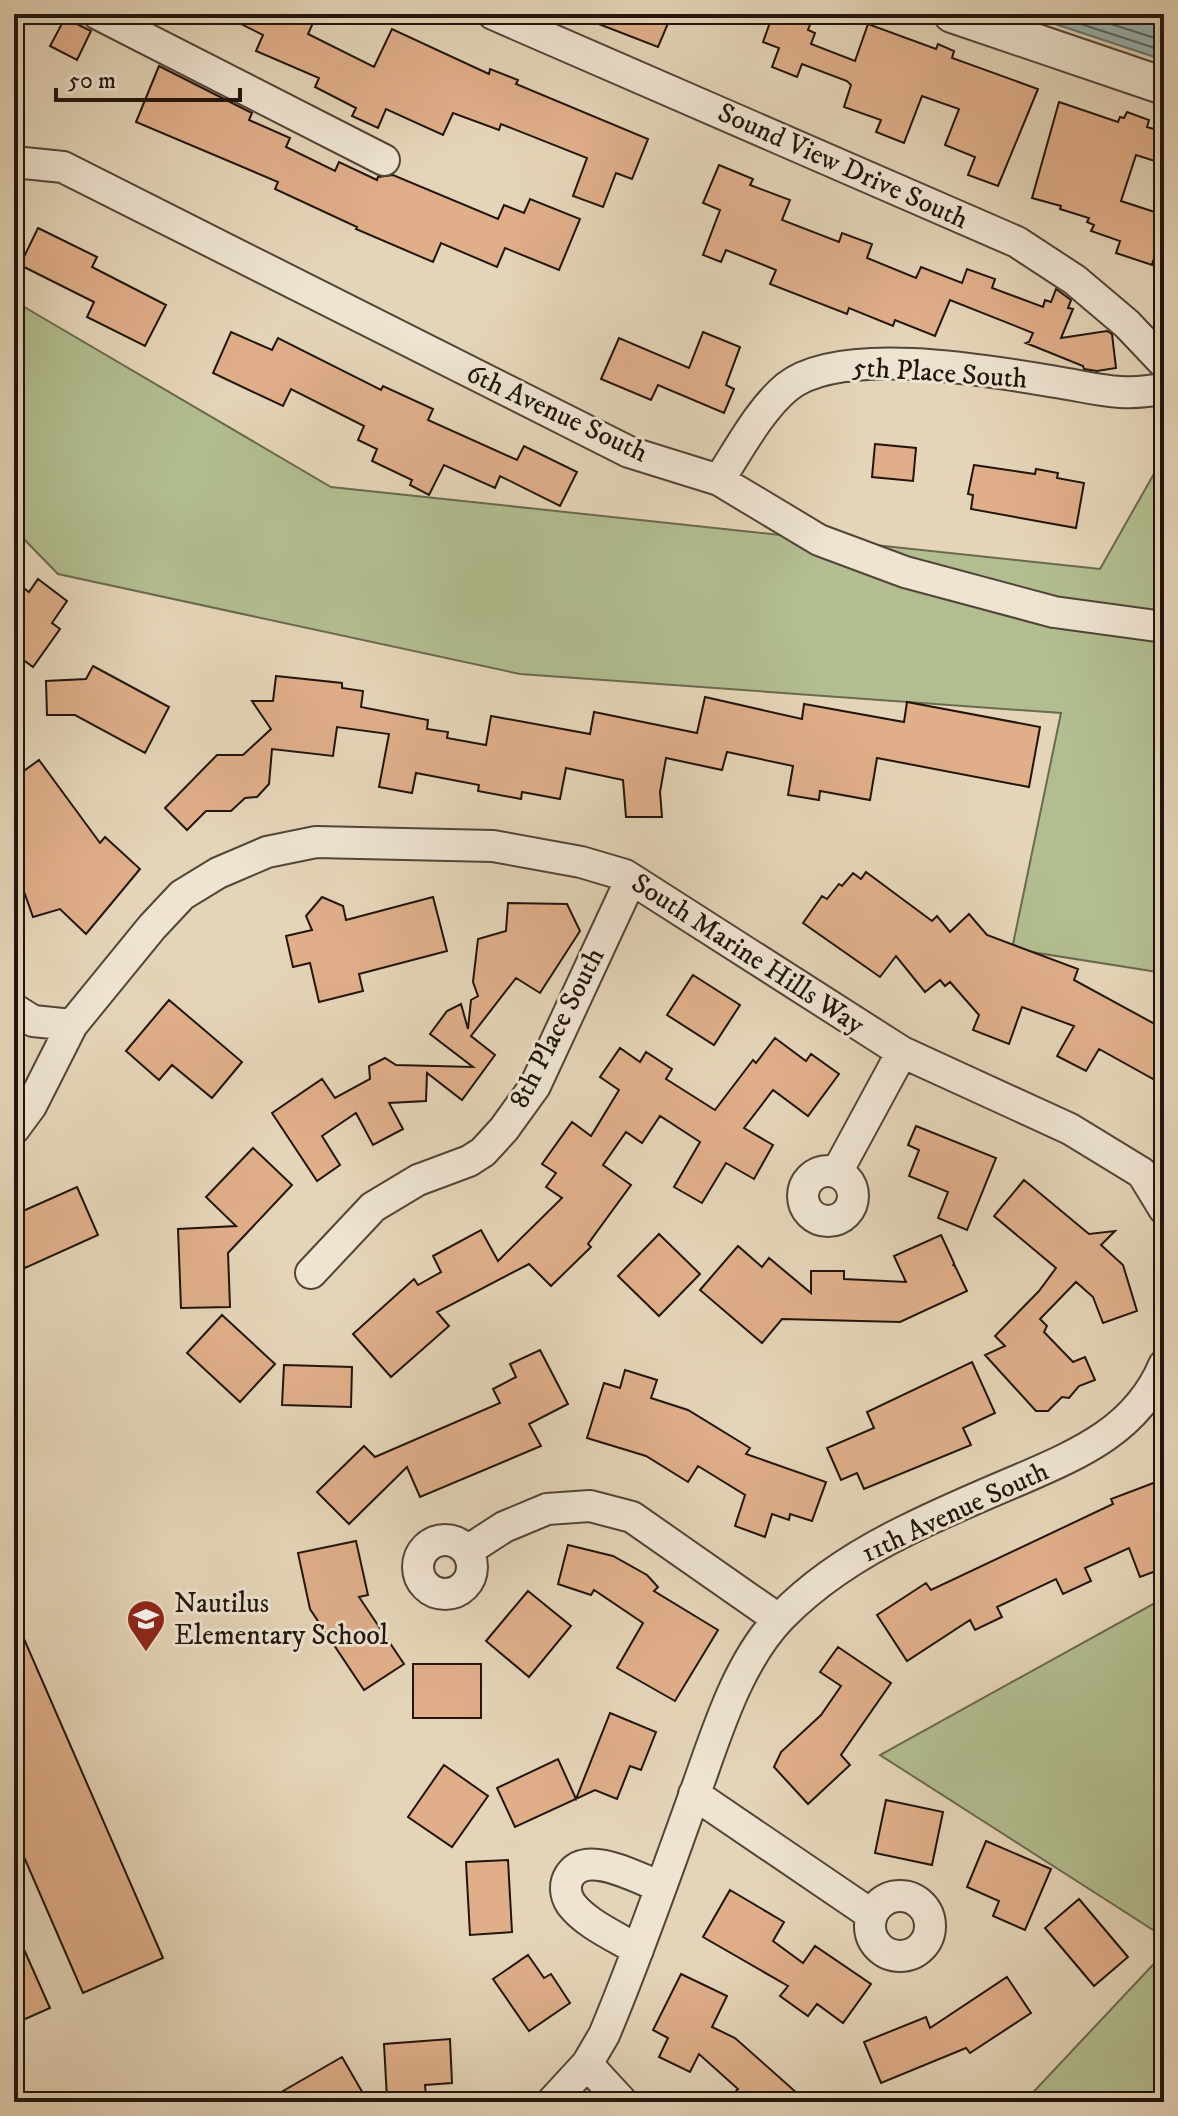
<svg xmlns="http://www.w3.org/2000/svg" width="1178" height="2116" viewBox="0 0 1178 2116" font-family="'IM FELL DW Pica',serif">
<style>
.green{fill:#b2be90;stroke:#6a6a4f;stroke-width:2}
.water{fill:#98b7b7;stroke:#687673;stroke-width:2}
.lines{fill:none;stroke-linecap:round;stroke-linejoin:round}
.shore{stroke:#5c6662;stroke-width:2}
.building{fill:#e0af8a;stroke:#21150e;stroke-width:2}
.minor-casing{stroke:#524538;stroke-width:34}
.tertiary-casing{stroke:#524538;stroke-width:40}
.minor{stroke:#eee4d1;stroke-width:30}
.tertiary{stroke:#eee4d1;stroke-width:36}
.labels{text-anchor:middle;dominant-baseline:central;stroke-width:6;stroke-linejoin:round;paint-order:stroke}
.street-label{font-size:28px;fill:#21150e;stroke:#eee4d1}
.poi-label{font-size:28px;fill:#21150e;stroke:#eee4d1;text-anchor:start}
</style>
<rect width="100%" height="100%" fill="#e5d5b8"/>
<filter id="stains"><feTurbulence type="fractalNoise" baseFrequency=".0025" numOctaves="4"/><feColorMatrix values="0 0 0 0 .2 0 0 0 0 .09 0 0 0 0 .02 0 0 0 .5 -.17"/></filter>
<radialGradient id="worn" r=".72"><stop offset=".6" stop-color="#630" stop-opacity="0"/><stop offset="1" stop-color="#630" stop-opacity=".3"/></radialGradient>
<path class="green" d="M14 301 331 487 1100 569 1164 456V973L1012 949 1061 713 520 674 58 574 14 529Z
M1164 1598V1937L880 1755Z
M1164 1953V2102H1024Z"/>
<path class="water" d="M1025 14H1164V60Z"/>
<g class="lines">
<path class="shore" d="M1050 14 1164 51
M1080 14 1164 41"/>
</g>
<path class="building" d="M221 14H317L308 34 374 67 392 29 489 74 490 69 518 80 516 84 648 139 632 179 616 173 603 207 573 196 587 158 501 124 499 130 453 113 443 135 386 109 378 128 352 116 356 108 315 87 319 78 256 51 263 35Z
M578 14H672L658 47 578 16Z
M780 14H814L808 30 815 33 811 44 855 61 868 24 936 49 938 44 954 51 952 58 1038 89 998 186 968 175 975 157 945 145 959 109 922 96 904 143 876 132 881 120 844 107 851 85 847 81 802 64 797 77 772 67 779 48 763 42 772 17 779 19Z
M65 18 91 31 77 60 50 46Z
M159 66 252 113 249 120 290 138 286 147 335 171 339 162 377 180 378 177 393 175 498 219 504 205 524 213 530 199 580 219 559 270 505 248 497 267 441 243 433 262 356 229 357 227 275 189 278 182 136 122Z
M1059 102 1118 122 1120 117 1124 118 1127 112 1149 120 1147 127 1164 132V164L1136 155 1121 201 1164 215V264L1153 261 1152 265 1116 253 1120 241 1091 231 1094 225 1087 222 1089 218 1060 209 1061 206 1032 198Z
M719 165 753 179 750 185 790 200 782 220 839 242 842 233 872 244 867 258 916 278 921 267 962 283 967 269 995 279 992 288 1043 307 1045 300 1051 302 1056 289 1071 300 1068 308 1073 309 1061 338 1107 331 1112 334 1116 368 1097 371 1084 369 1083 366 1026 343 1029 342 1033 333 950 300 935 336 895 320 893 326 849 308 847 314 770 284 776 270 726 250 721 262 703 255 720 210 703 203Z
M38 228 97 257 92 267 166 305 145 346 87 317 94 302 20 265Z
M231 332 272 350 278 338 381 390 383 386 433 409 428 420 517 460 524 446 577 472 560 506 500 476 495 488 444 465 429 495 410 485 412 480 372 461 377 449 358 440 364 426 291 389 283 406 213 373Z
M703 332 740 347 726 385 734 389 724 413 658 385 651 400 601 379 619 338 689 368Z
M875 444 916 448 913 481 872 477Z
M974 465 1035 474 1036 469 1058 473 1057 478 1084 483 1076 528 971 509 973 495 968 494Z
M38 579 67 601 52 623 60 629 33 667 14 653V581L29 592Z
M93 666 169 707 145 753 75 715H47L46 681 86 679Z
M276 676 342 683V688L363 691 361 707 428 720 427 729 448 732 447 738 486 745 491 716 590 734 594 712 697 733 705 697 802 719 804 704 904 722 907 702 1040 727 1029 787 877 758 870 800 820 791 819 800 788 795 793 766 727 752 722 770 666 758 660 792 662 817H626L623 780 566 768 560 799 522 792 521 799 478 791 479 785 416 773 412 793 379 787 389 734 337 727 333 756 272 749 269 784 257 797 245 798 231 811H206L187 830 165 808 217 755H243L271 729 252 701H273Z
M39 760 100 843 105 837 140 869 86 934 60 909 33 917 14 863V778Z
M866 872 932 921 937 916 950 932 969 914 987 935 1078 969 1074 980 1164 1029V1085L1099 1049 1086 1071 1057 1056 1074 1026 1022 1007 1009 1044 973 1030 979 1015 950 982 945 986 940 980 925 992 896 956 880 977 803 923 822 896 827 899 839 884 842 886 853 873 861 879Z
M322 897 343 906 346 920 433 897 447 951 359 974 363 991 319 1002 310 963 293 967 286 936 312 930 306 916Z
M508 903 567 904 580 931 540 993 516 978 471 1036 495 1055 462 1100 427 1073 426 1101 389 1103 403 1129 373 1145 356 1113 322 1136 340 1165 317 1181 272 1113 322 1079 335 1098 370 1079 369 1066 385 1058 396 1065 473 1067 430 1034 447 1011 461 1004 468 1029 471 1000 478 996 473 982 478 939 506 931Z
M693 975 740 1005 714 1045 667 1015Z
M169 1000 242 1062 212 1098 172 1065 159 1080 126 1051Z
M775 1038 806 1061 811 1054 839 1074 808 1116 773 1090 744 1128 773 1145 754 1179 726 1163 702 1203 674 1187 700 1142 660 1116 642 1143 626 1132 603 1165 631 1185 588 1244 591 1247 551 1286 529 1264 437 1312 449 1326 391 1377 353 1334 414 1279 418 1285 441 1272 433 1256 481 1230 498 1261 562 1198 546 1187 556 1173 542 1164 572 1122 591 1136 619 1090 600 1077 620 1048 640 1062 646 1052 672 1069 666 1079 715 1110 753 1060 756 1063Z
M916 1126 996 1158 967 1230 938 1218 948 1192 909 1176 919 1150 908 1145Z
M253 1148 292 1185 228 1253 230 1307 181 1308 178 1229 236 1226 206 1197Z
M1024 1180 1089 1234 1115 1231 1101 1245 1123 1265 1137 1311 1103 1323 1093 1297 1076 1282 1040 1319 1047 1326 1044 1332 1073 1362 1085 1357 1095 1380 1079 1386 1069 1398 1062 1397 1048 1411H1036L985 1355 1005 1346 995 1336 1039 1291 1056 1268 994 1216Z
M77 1187 98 1235 25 1268 14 1244V1215Z
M659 1234 700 1274 659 1316 618 1276Z
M941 1235 954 1263 953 1266 954 1264 967 1291 900 1322 782 1319 762 1343 700 1290 738 1246 762 1267 769 1258 811 1293V1271H844V1279L906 1282 894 1256Z
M222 1315 275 1364 240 1402 187 1353Z
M540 1350 568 1404 529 1424 541 1446 420 1497 407 1467 349 1524 317 1492 364 1446 375 1457 500 1403 493 1389 516 1377 510 1364Z
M972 1362 995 1413 963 1428 971 1445 864 1489 857 1473 841 1480 827 1448 874 1428 867 1412Z
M284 1365 352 1367 351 1407 282 1405Z
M625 1370 657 1380 651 1398 688 1410 750 1448 746 1454 826 1482 812 1521 790 1514 789 1520 772 1514 765 1537 735 1526 745 1495 698 1466 688 1482 646 1456 587 1438 604 1383 620 1388Z
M1164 1479V1568L1140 1577 1129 1548 1085 1568 1091 1581 1063 1594 1056 1579 997 1607 1002 1617 975 1630 970 1620 907 1661 877 1615 926 1583 931 1590 1113 1504 1111 1499Z
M356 1541 368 1595 359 1597 404 1664 364 1690 310 1609 298 1553Z
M568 1545 613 1556 647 1575 658 1587 654 1591 718 1630 675 1701 617 1668 643 1623 594 1590 591 1595 558 1584Z
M528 1591 571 1626 529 1677 486 1641Z
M14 1616 163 1958 83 1993 14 1834Z
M838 1647 891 1683 841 1755 850 1765 808 1804 774 1767 781 1752 821 1715 841 1686 820 1672Z
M413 1664H481V1718H413Z
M610 1713 656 1732 641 1770 630 1766 617 1799 595 1790 515 1827 497 1788 558 1759 576 1799Z
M444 1765 488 1796 452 1847 408 1817Z
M886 1800 943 1812 932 1865 875 1853Z
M986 1841 1051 1869 1025 1930 993 1916 999 1901 967 1887Z
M508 1860 512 1932 470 1935 466 1862Z
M730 1890 784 1922 773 1941 803 1963 815 1946 871 1984 843 2023 817 2004 808 2016 780 1996 788 1986 703 1937Z
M1079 1899 1128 1957 1094 1986 1045 1928Z
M14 1927 50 2008 14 2024Z
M528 1955 544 1978 551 1974 570 2003 529 2031 493 1979Z
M681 1974 727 1996 712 2027 735 2038 807 2102H726L738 2089 699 2054 690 2072 659 2057 668 2038 653 2030Z
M1007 1977 1031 2013 970 2053 966 2048 881 2083 864 2042 926 2017 930 2028Z
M450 2039 452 2083 425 2085 426 2096 387 2099 384 2044Z
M342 2057 368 2102H264Z"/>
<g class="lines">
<defs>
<path id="minor" d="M98 14 384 160
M493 14 1017 242 1075 280 1127 324 1164 363
M14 162 63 167 629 452 719 480 819 540 905 572 1054 612 1164 627
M719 480C738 451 760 409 787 387 840 344 991 371 1056 382 1095 388 1123 398 1164 388
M14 1009 33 1021 72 1025 152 927 182 895 218 873 267 852 316 842 493 846 581 862 625 875 902 1052 1070 1129 1142 1173 1164 1209
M14 1129 31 1106 72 1025
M803 1196a25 25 0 1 1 50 0a25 25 0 1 1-50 0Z
M837 1172 902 1052
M311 1273 373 1207 418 1180 469 1161 483 1152 504 1129 535 1086 631 879
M418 1567a27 27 0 1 1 54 0a27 27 0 1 1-54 0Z
M467 1551 504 1527 547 1509 590 1506 632 1517 778 1619
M694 1794 872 1915
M870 1926a30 30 0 1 1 60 0a30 30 0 1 1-60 0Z
M638 1950C617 1937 586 1924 571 1904 565 1895 564 1884 570 1875 587 1849 637 1878 661 1887
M587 2064 622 2102
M552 2102 587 2064 604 2035C637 1957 665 1876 694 1796 716 1736 736 1664 781 1617 816 1581 860 1553 905 1531 943 1512 983 1495 1021 1479 1081 1453 1137 1429 1164 1365"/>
<path id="tertiary" d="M952 14 1164 86"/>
</defs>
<use href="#minor" class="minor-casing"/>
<use href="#tertiary" class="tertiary-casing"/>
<use href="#minor" class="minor"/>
<use href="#tertiary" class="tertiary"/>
</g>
<defs>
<symbol id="school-pin" viewBox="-11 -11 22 30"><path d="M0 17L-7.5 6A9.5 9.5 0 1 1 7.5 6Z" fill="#8f2418" stroke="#eee4d1"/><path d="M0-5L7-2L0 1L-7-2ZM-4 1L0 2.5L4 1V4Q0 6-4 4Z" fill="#fff"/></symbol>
</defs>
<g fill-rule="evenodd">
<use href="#school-pin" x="124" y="1597" width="44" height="60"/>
</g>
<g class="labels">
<g class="street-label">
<text transform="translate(843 166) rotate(24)">Sound View Drive South</text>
<text transform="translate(940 373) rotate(4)">5th Place South</text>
<text transform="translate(557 413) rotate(25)">6th Avenue South</text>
<text transform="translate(748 954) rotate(33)">South Marine Hills Way</text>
<text transform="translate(557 1028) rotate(-63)">8th Place South</text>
<text transform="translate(955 1512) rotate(-25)">11th Avenue South</text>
</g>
<g class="poi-label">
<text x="174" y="1603">Nautilus<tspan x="174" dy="32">Elementary School</tspan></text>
</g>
</g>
<rect width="1178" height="2116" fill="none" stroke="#e5d5b8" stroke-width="48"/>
<rect x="16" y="16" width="1146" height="2084" fill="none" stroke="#21150e" stroke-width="4"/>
<rect x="24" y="24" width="1130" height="2068" fill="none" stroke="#21150e" stroke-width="2"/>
<path d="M56 88v12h184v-12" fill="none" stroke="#21150e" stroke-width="4"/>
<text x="68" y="88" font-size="24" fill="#21150e" stroke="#eee4d1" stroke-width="6" paint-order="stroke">50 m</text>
<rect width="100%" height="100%" filter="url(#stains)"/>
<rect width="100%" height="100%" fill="url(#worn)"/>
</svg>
